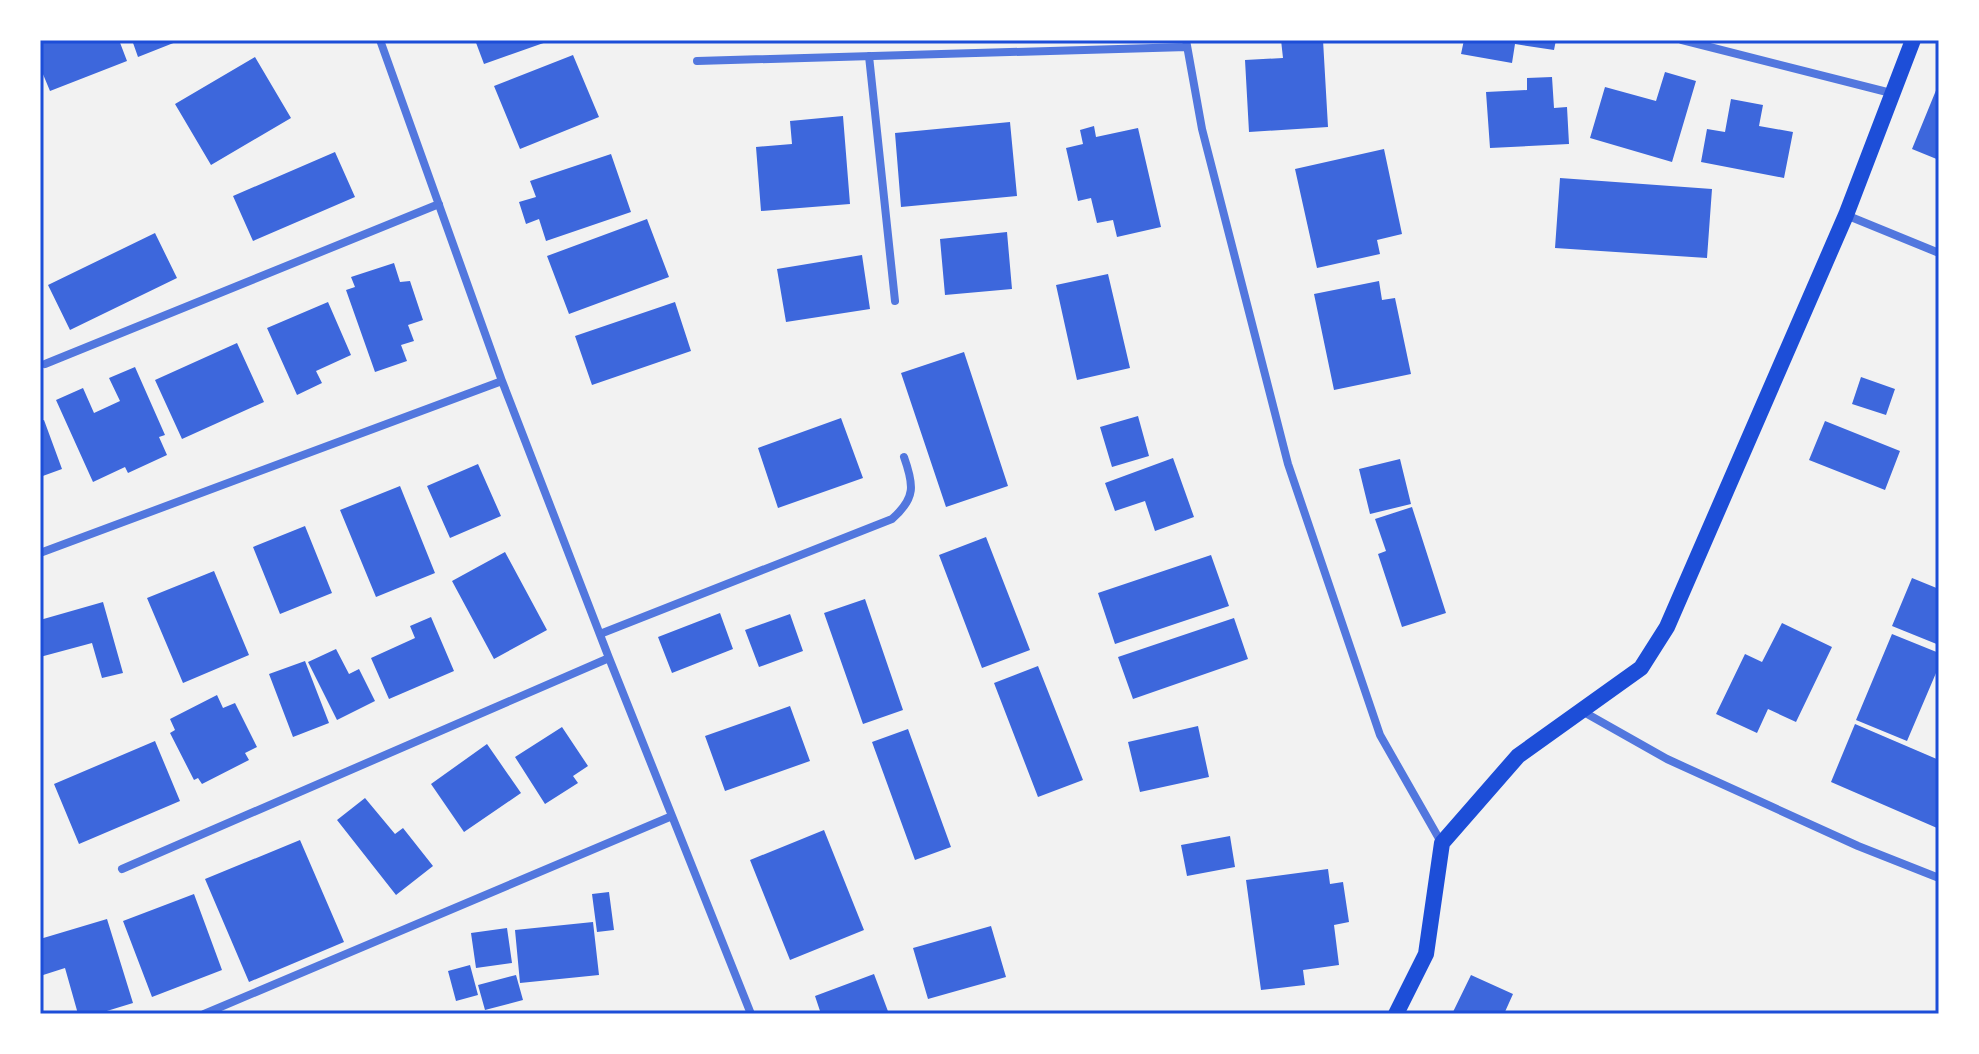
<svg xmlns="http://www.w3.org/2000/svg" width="1979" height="1054" viewBox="0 0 1979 1054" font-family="'Source Sans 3',sans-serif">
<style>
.building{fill:#3d67dc}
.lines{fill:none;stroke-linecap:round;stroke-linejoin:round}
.minor{stroke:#5277de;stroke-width:8}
.secondary{stroke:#1d4ed8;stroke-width:16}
.neatline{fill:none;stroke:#1d4ed8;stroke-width:3}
</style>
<rect width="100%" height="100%" fill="#f2f2f2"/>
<path class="building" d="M40 40H119L127 61 50 91 40 67Z
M132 40H181L138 57Z
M475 40H552L484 64Z
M1281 40H1323L1328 127 1249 132 1245 60 1283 58Z
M1464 40H1556L1554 50 1515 44 1512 63 1461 54Z
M573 55 599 117 520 149 494 86Z
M255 57 291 118 211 165 175 104Z
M1665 72 1696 81 1672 162 1590 138 1605 87 1656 101Z
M1552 77 1554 108 1567 107 1569 144 1490 148 1486 92 1527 90V78Z
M1939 83V160L1912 149Z
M1731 99 1763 105 1759 126 1793 132 1784 178 1701 162 1707 129 1725 132Z
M843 116 850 204 761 211 756 147 792 144 790 121Z
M1010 122 1017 196 901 207 895 133Z
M1094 126 1096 137 1138 128 1161 227 1117 237 1113 220 1097 223 1091 198 1078 201 1066 148 1083 144 1080 130Z
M1384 149 1402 234 1377 240 1380 254 1317 268 1295 169Z
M335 152 355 197 253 241 233 196Z
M611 154 631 212 546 241 539 219 526 224 519 202 536 197 530 181Z
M1560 178 1712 189 1707 258 1555 248Z
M647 219 669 277 569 314 547 256Z
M1007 232 1012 289 945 295 940 239Z
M155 233 177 278 70 330 48 285Z
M862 255 870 309 786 322 777 269Z
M394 263 400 282 410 281 423 320 408 325 414 341 401 345 407 361 375 372 346 290 355 287 351 277Z
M1108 274 1130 368 1077 380 1056 285Z
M1379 281 1382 300 1395 298 1411 374 1334 390 1314 294Z
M328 302 351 355 316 371 322 383 297 395 267 328Z
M675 302 691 351 592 385 575 336Z
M237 343 264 402 182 439 155 380Z
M964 352 1008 486 946 507 901 373Z
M135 367 165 435 159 437 167 455 128 473 125 467 93 482 56 400 83 388 94 413 120 401 109 378Z
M1861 377 1895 389 1886 415 1852 404Z
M1138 416 1149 456 1112 467 1100 427Z
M841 418 863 478 778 508 758 448Z
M44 420 62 469 40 477V421Z
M1825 421 1900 451 1885 490 1809 460Z
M1173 458 1194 517 1155 531 1145 501 1115 511 1105 483Z
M1400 459 1411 504 1370 514 1359 469Z
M478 464 501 516 450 538 427 486Z
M400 486 435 573 376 597 340 510Z
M1412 507 1446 613 1402 627 1378 554 1386 551 1375 519Z
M305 526 332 593 280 614 253 547Z
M986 537 1030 650 982 668 939 555Z
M505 552 547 630 494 659 452 581Z
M1211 555 1229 606 1115 644 1098 593Z
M214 571 249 655 183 683 147 598Z
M1912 578 1939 589V645L1892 626Z
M865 599 903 710 863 724 824 613Z
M103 602 123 673 102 678 92 643 40 657V620Z
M720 613 733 649 672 673 658 637Z
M790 614 803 651 759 667 745 630Z
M431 617 454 671 389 699 371 658 415 638 410 626Z
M1234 618 1248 659 1133 699 1118 657Z
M1782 623 1832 647 1796 722 1768 709 1757 733 1716 714 1745 654 1762 662Z
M1892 634 1939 653V666L1907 741 1856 720Z
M336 649 349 674 359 669 375 701 337 720 308 662Z
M305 661 329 723 293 737 269 674Z
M1038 666 1083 780 1038 797 994 683Z
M217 695 223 708 235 703 257 747 245 753 249 760 202 784 198 778 194 780 170 733 175 730 170 719Z
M790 706 810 761 725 791 705 736Z
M1855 724 1939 760 1937 828 1831 782Z
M1198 726 1209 777 1140 792 1128 742Z
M562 727 588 766 573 776 578 783 545 804 515 757Z
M908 729 951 847 915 860 872 742Z
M155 741 180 801 79 844 54 784Z
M487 744 521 793 464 832 431 784Z
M365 798 395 834 403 828 433 866 396 895 337 820Z
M824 830 864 930 790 960 750 860Z
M1230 836 1235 867 1187 876 1181 845Z
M300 840 344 942 249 982 205 879Z
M1328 869 1330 884 1343 882 1349 922 1334 925 1339 965 1303 970 1305 985 1261 990 1246 880Z
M609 892 614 930 597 932 592 894Z
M194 894 222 970 152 997 123 921Z
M107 919 133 1003 97 1014H78L65 968 40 976V939Z
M593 922 599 975 520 983 515 930Z
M991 926 1006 977 928 999 913 948Z
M507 928 512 963 476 968 471 933Z
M470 965 478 995 456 1001 448 971Z
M874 974 889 1014H821L815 996Z
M516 975 523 1000 485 1010 478 985Z
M1471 975 1513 994 1504 1014H1452Z"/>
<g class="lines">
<path class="minor" d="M380 40 502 381 609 658 751 1014
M1186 40 1202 129 1288 464 1380 735 1441 842
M1682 40 1891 93
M869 56 895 301
M697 61 1187 47
M1846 215 1939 253
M45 364 439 204
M40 553 502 381
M600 634 892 519C916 498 914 485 904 457
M1582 711 1667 759 1858 846 1939 878
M122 869 609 658
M204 1014 672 816"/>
<path class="secondary" d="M1396 1014 1426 954 1442 843 1518 756 1641 668 1667 627 1846 215 1913 40"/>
</g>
<rect width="1979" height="1054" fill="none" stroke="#ffffff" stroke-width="84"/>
<rect x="42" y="42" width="1895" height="970" class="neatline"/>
</svg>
